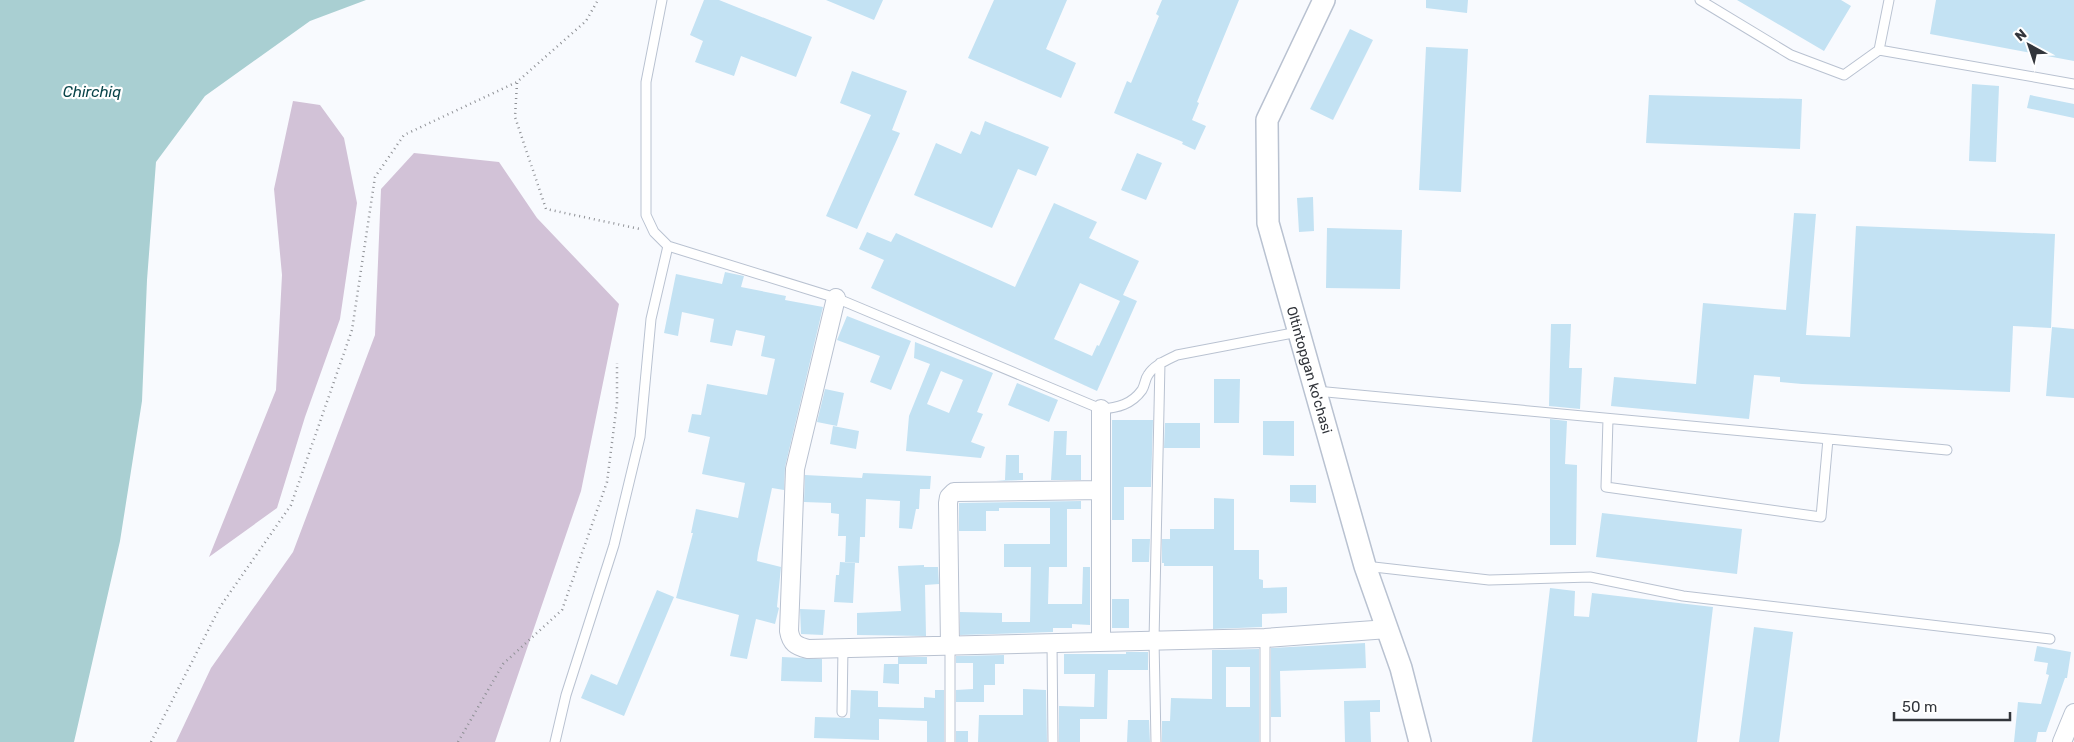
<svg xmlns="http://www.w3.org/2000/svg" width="2074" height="742" viewBox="0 0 2074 742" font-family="Rubik,sans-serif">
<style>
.green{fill:#d2c2d7}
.water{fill:#a9cfd2}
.building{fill:#c3e2f3;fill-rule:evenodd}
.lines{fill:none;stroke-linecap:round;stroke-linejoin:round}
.service-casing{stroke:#b9c2d1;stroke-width:11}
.minor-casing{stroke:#b9c2d1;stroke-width:20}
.tertiary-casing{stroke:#b9c2d1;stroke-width:24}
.path{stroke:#8f9196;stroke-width:2.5;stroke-dasharray:1 4;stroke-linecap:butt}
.service{stroke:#fff;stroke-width:9}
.minor{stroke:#fff;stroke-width:18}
.tertiary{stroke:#fff;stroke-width:21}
.labels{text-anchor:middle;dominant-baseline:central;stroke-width:4.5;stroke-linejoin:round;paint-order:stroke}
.street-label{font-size:14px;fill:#32353b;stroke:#fff}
.water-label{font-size:15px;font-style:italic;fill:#094449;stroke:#fff}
</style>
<rect width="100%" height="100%" fill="#f8fafe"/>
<path class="green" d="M293 101 320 105 344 138 357 203 340 319 305 417 277 508 209 557 276 390 282 275 274 189Z
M414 153 499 162 537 218 619 304 581 491 495 742H176L211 668 293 552 375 335 381 189Z"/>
<path class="water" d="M0 0H366L310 21 205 96 156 162 147 280 142 401 120 541 74 742H0Z"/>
<path class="building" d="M704 0H719L812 37 796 77 741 56 734 76 695 62 703 41 690 35Z
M826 0H883L874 20Z
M994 0H1067L1046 49 1076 63 1061 98 968 58Z
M1162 0H1239L1197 102 1199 103 1192 120 1206 126 1195 150 1182 144 1183 142 1114 113 1127 81 1131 83 1159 16 1156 14Z
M1426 0H1468L1467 13 1426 8Z
M1737 0H1841L1851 6 1824 51Z
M1936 0H2074V61L1930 34Z
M1350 29 1373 40 1333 120 1310 109Z
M1426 47 1468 49 1461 192 1419 190Z
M852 71 907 91 892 130 900 133 857 229 826 216 871 115 840 103Z
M1972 84 1999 86 1996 162 1969 161Z
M1649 95 1802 99 1800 149 1646 143Z
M2030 95 2074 104V118L2027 108Z
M985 121 1049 147 1036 176 1018 169 992 228 914 195 936 143 961 154 971 131 980 135Z
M1137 153 1162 163 1146 200 1121 190Z
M1313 197 1314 231 1299 232 1297 198Z
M1054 203 1097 222 1089 238 1139 261 1123 295 1137 301 1097 391 871 288 884 260 859 249 867 232 891 242 896 233 1015 287ZM1080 283 1120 301 1099 346 1097 345 1092 356 1054 339Z
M1794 213 1816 214 1806 335 1850 337 1856 226 2055 234 2051 328 2013 326 2010 392 1802 384 1780 382V377L1754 375 1749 419 1611 406 1614 377 1696 384 1703 303 1786 310Z
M1327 228 1402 230 1400 289 1326 288Z
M725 272 744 276 741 287 786 296 785 300 823 307 785 467 784 490 772 488 758 553 757 561 781 567 777 607 779 608 775 624 756 619 747 659 730 656 739 615 676 598 693 533H691L696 509 738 518 745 483 702 474 710 437 688 432 692 414 701 415 707 384 767 395 775 359 761 356 765 336 736 330 732 346 710 342 714 319 682 312 678 336 664 333 676 274 722 284Z
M847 316 911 341 891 390 870 382 880 356 837 340Z
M1551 324H1571L1569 368H1582L1580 409 1549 406Z
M2052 327 2074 329V398L2046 396Z
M915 342 993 373 977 412 983 414 971 442 985 447 981 458 906 451 909 416 930 364 914 358ZM941 371 963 380 949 413 927 404Z
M1214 379H1240L1239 423H1214Z
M1017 383 1058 400 1049 422 1008 405Z
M825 389 844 393 837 426 817 422Z
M1550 419 1567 421 1565 464 1577 465 1576 545H1550Z
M1112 420H1153L1151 487H1124V520H1112Z
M1263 421H1294V456L1263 455Z
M1165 423H1200V448H1164Z
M833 426 859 431 856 449 830 444Z
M1054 431H1067L1066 455H1081V480H1051Z
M1006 455H1019V473H1023V480L996 481 1005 480Z
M863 473 931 476 930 489H920L919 509H916L912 529 899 528 900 501 866 499 865 537H860L859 563 845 562 846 536H838L839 514 831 513V503L804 502 805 475 862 478Z
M1290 485H1316V503L1290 502Z
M1214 498 1234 499V550H1259V579L1263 580V588L1287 587V613L1262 614V627L1213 629V566H1164V563H1162V539H1170V529H1214Z
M1081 501V509H1067V567H1049L1048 604H1082L1083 567H1090V625L1072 624V628H1053V632L960 635V612L1002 613V622H1030L1031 567H1004V544H1050V508H999V511H986V531H959V503Z
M1602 513 1742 529 1737 574 1596 557Z
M1132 539H1150L1149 562H1132Z
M840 562 855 563 853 603 834 602 836 575H839Z
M924 565V567H938L939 584 925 585 926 636 857 635V613L901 611 898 566Z
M1550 588 1575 591 1574 616 1589 617 1592 593 1713 607 1697 742H1532Z
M657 590 674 597 624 716 581 698 591 674 617 685Z
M1112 599H1129V628H1112Z
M800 609 825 610 823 635 801 634Z
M1754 627 1793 632 1779 742H1739Z
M1365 643 1366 668 1280 671 1281 717H1271V648Z
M2037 646 2071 652 2067 678H2065L2046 732H2038L2036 742H2014L2018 702 2041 704 2049 675 2046 674 2048 663 2034 661Z
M1259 649V742H1162V721H1170L1171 698 1212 699V650ZM1226 667H1250V707H1226Z
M1126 652H1148V670H1108L1107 719H1080V742H1059V706L1094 707 1095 674H1064V654H1126Z
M1004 655V664H995V685H984V702H956V690L973 689V663H956V656Z
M782 657 822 659V682L781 681Z
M898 657H927V664H898Z
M884 664H899V684L883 683Z
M1023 689 1046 690 1047 742H978L979 715H1023Z
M851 690 878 691V707L924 708V697L935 698V690H944V742H927V721L879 719V740L814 738 815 717 850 718Z
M1380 700V712H1370L1371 742H1345L1344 701Z
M1128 720H1149L1150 742H1127Z
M956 731H968V742H956Z"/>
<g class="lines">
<defs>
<path id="service" d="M662 0 646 82V215L654 232 668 246 836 298 1101 409C1118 408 1132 404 1142 390 1145 385 1145 379 1148 375 1154 365 1167 360 1177 355L1298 332
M1700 0 1791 55 1844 75 1879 50 1889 0
M1879 50 2074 84
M1316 391 1947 450
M1608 419 1606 487 1821 517 1828 439
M1365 566 1489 580 1590 577 1683 596 2050 639
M1052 643 1053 742
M842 712 843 648
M555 742 566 695 614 545 640 437 651 319 668 246
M950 742V645
M1156 742 1154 640 1160 363
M1265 742V638"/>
<path id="minor" d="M836 298 795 469 789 631C791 643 796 646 808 649L1265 638 1388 629
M1101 642V409
M950 645 948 503 949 497 954 492 1101 490
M2062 742 2074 713"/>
<path id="tertiary" d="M1324 0 1267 120 1268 223 1365 566 1401 668 1420 742"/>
</defs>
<use href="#service" class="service-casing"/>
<use href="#minor" class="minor-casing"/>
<use href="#tertiary" class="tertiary-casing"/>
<path class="path" d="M517 83 515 117 546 209 640 229
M151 742 220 607 291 505 352 330 375 177 404 135 517 82 586 21 598 0
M458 742 503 664 562 610 607 482 617 403V363"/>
<use href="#service" class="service"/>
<use href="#minor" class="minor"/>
<use href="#tertiary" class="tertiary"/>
</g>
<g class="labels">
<g class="street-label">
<text transform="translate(1309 370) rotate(74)">Oltintopgan ko'chasi</text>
</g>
<g class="water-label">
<text x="92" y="92">Chirchiq</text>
</g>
</g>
<g transform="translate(2029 45) rotate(320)" stroke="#ffffff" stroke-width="4" paint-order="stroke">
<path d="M0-4L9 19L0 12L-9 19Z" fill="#32353b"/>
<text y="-8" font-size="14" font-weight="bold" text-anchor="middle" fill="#32353b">N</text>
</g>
<path d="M1894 712v8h116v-8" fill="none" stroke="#32353b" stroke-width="2.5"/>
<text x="1902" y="712" font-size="15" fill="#32353b" stroke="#ffffff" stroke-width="4" paint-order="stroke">50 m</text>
</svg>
